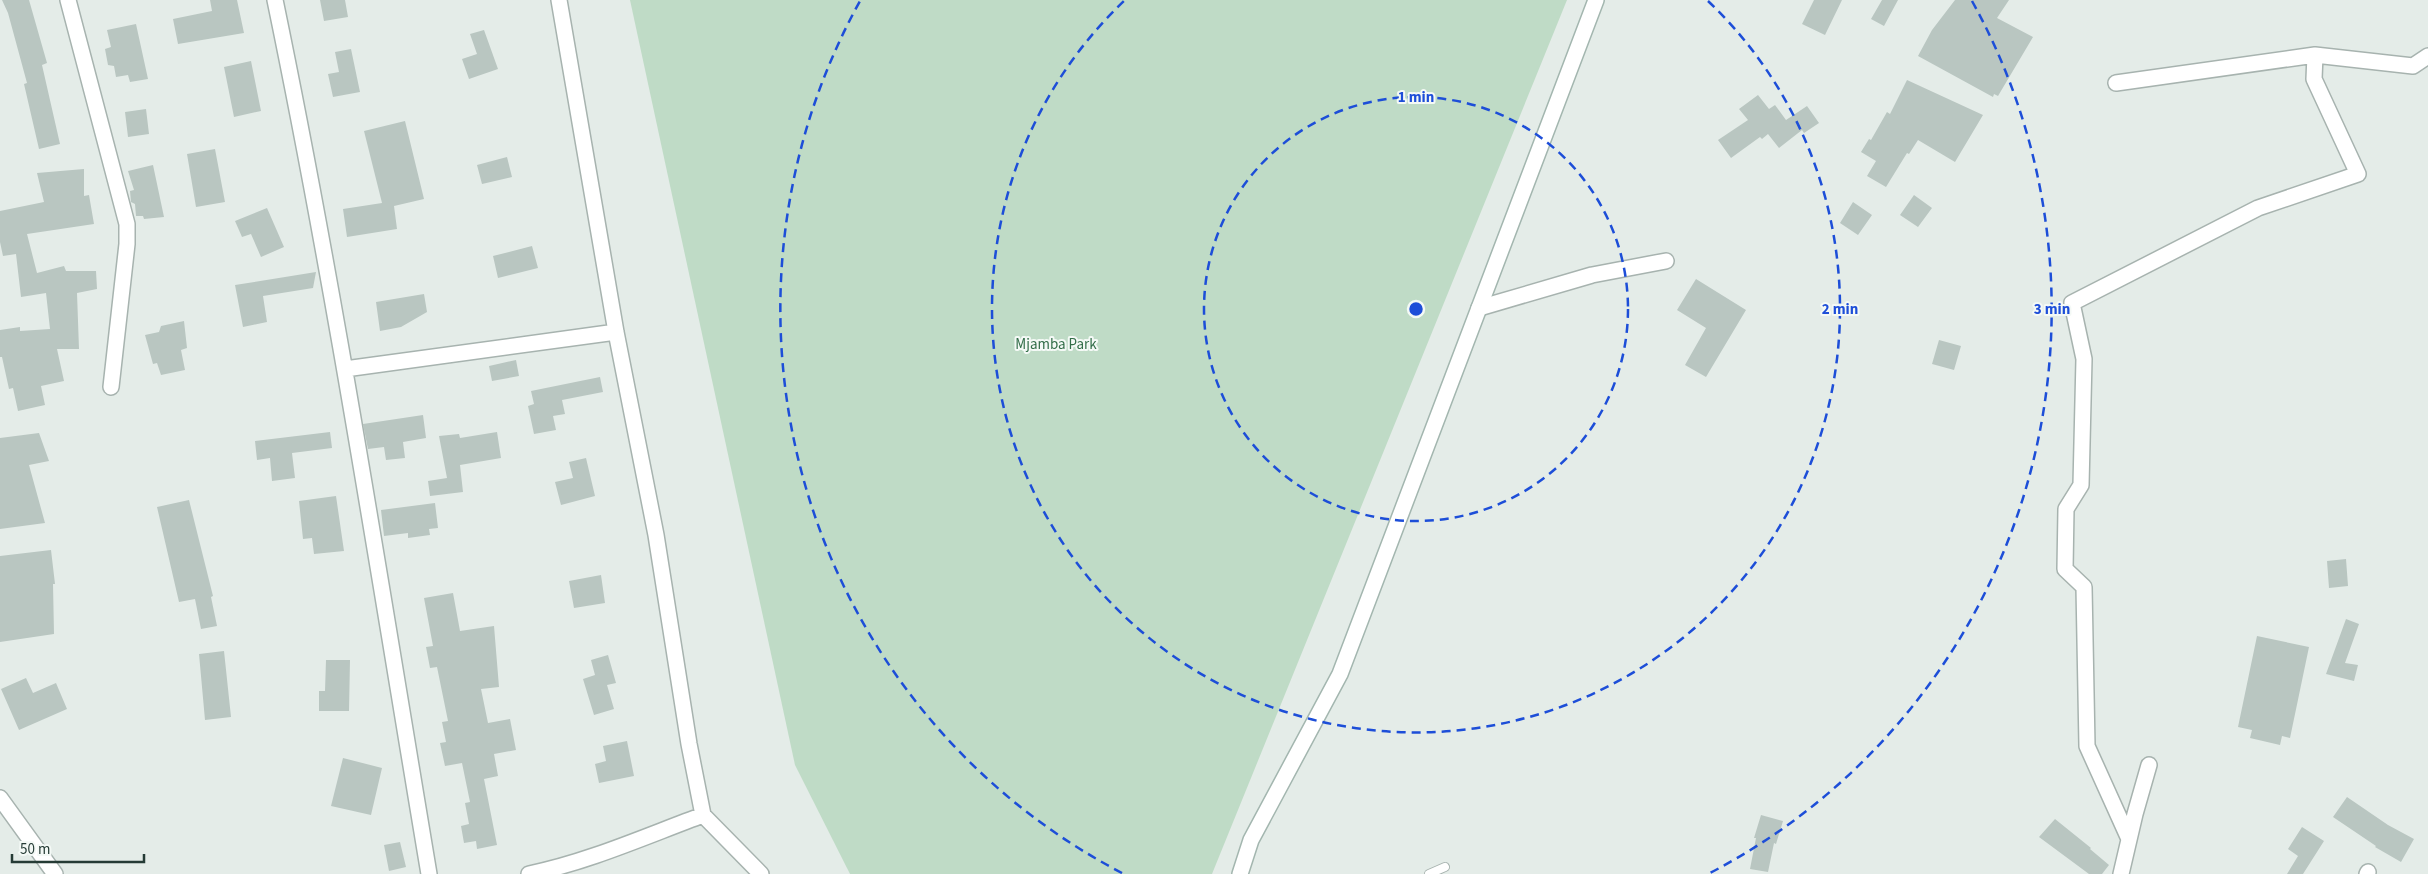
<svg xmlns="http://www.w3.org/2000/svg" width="2428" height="874" viewBox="0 0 2428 874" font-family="'Source Sans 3',sans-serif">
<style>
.green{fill:#bfdbc6}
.building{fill:#b9c6c1}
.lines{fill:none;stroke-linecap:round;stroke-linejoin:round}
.service-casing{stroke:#a7b3af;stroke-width:10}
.minor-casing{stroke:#a7b3af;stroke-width:18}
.tertiary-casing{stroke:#a7b3af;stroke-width:18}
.secondary-casing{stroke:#a3b6af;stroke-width:18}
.service{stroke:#fff;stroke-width:8}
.minor{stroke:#fff;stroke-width:15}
.tertiary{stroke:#fff;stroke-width:15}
.secondary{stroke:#fff;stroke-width:15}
.ring{fill:none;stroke:#1d4ed8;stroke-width:2.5;stroke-dasharray:9 6}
.labels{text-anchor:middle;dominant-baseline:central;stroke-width:4;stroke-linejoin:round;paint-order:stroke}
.park-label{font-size:15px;fill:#336e49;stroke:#f4f9f6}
.centre{fill:#1d4ed8;stroke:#f4f9f6;stroke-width:2.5}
.ring-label{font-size:15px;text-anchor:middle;font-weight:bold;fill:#1d4ed8;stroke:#f4f9f6;stroke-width:4;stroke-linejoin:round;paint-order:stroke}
</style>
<rect width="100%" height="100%" fill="#e4ece8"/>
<path class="green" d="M630 0H1567L1212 874H850L795 765Z"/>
<path class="building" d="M2 0H29L47 63 42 65 60 144 39 149 24 84 27 83 8 13Z
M210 0H237L244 33 178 44 173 19 212 11Z
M320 0H345L348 17 324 21Z
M1814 0H1842L1825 35 1802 24Z
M1882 0H1898L1884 26 1871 19Z
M1955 0H2009L1997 18 2033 37 1998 96 1994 94 1993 97 1918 56 1932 30Z
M136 24 148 79 130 82 128 75 116 77 114 66 108 65 105 49 111 47 107 30Z
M484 30 498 69 469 79 462 59 477 54 470 34Z
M351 49 360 92 333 97 328 74 339 72 335 52Z
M251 61 261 111 234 117 224 67Z
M1907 80 1983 115 1955 162 1918 140 1909 154 1907 153 1886 187 1867 176 1876 161 1861 152 1869 139 1871 140 1887 112 1890 114Z
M1758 95 1769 109 1775 105 1786 120 1807 106 1819 123 1804 133 1802 130 1779 148 1768 134 1762 139 1760 137 1731 158 1718 140 1748 120 1739 109Z
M146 109 149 134 128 137 125 112Z
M405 121 424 199 394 206 397 229 347 237 343 209 382 203 364 131Z
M215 149 225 202 196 207 187 154Z
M507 157 512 177 482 184 477 165Z
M153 165 164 217 144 219 143 216H136L135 204 131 202 130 191 134 190 128 171Z
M84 169V196L89 195 94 224 27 234 37 273 64 266 66 271H96L97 289 77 293 79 349H57L64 381 41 386 45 405 18 411 13 388 9 389 2 357H0V330L20 327V331L50 329 46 293 21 297 16 254 3 256 0 242V211L44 202 37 173Z
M1914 195 1932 208 1918 227 1900 215Z
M1853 202 1872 215 1858 235 1840 223Z
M267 208 284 247 261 257 251 234 242 237 235 221Z
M532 246 538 268 498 278 493 256Z
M316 272 313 288 263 296 267 322 243 327 235 285Z
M1696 279 1746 310 1706 377 1685 365 1706 328 1677 310Z
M424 294 427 312 401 327 380 331 376 302Z
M184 321 187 348 181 350 185 370 161 375 157 363 153 364 145 335 159 332 161 326Z
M1939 340 1961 346 1954 370 1932 364Z
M516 360 519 376 492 381 489 366Z
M600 377 603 392 562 400 565 414 553 416 556 430 534 434 528 406 534 404 531 391Z
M423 415 426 438 403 442 405 458 386 460 384 447 368 449 363 424Z
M330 432 332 448 292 453 295 478 272 481 270 458 257 460 255 441Z
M497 432 501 458 460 465 463 492 430 496 428 481 447 478 439 436 459 434 460 438Z
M39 433 49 461 29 465 45 523 0 529V438Z
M586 458 595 496 561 505 555 482 573 478 569 462Z
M336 496 344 551 314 554 312 538 303 539 299 501Z
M189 500 213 596 211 597 217 626 201 629 195 599 179 602 157 507Z
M435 503 438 528 429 529 430 535 408 538V533L384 536 381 510Z
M51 550 55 584H53L54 634 0 642V556Z
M2346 559 2348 586 2329 588 2327 561Z
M601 575 605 603 574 608 569 581Z
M453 593 460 631 494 626 499 687 481 689 488 723 510 719 516 750 494 754 498 776 484 779 497 845 477 849 476 841 464 843 461 826 469 824 465 803 470 802 462 763 445 766 440 743 446 742 442 722 448 721 437 667 430 668 426 647 433 646 424 598Z
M2346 619 2359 624 2345 663 2358 665 2354 681 2326 674Z
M2257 636 2309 647 2290 738 2282 736 2280 745 2250 738 2252 730 2238 727Z
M224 651 231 717 205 720 199 654Z
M608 655 616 683 607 685 614 709 594 715 583 679 595 675 591 660Z
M326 660H350L349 711H319V691H325Z
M26 678 33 693 56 683 67 709 19 730 1 689Z
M627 741 634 776 599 783 595 764 606 761 603 746Z
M343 758 382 768 371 815 331 806Z
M2347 797 2388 825 2414 839 2401 862 2375 847 2376 846 2333 817Z
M1761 815 1783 821 1776 844 1774 843 1768 872 1750 869 1756 838H1754Z
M2055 819 2091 848 2090 849 2109 865 2102 874H2089L2039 837Z
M2302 827 2324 841 2303 874H2287L2298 856 2288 849Z
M400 842 406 867 389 871 384 845Z"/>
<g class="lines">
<defs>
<path id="service" d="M1429 874 1445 867"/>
<path id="minor" d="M68 0 127 224V244L111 387
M275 0C335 290 380 582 429 874
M559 0 616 332 656 535 689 744 703 815 761 874
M2116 83 2315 55 2413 66 2428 56
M1479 308 1592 275 1666 261
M345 369 616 332
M2129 839 2087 746 2084 587 2065 569 2066 509 2081 485 2084 359 2072 303 2258 208 2358 174 2314 79 2315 55
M529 874C588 862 646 836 703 815
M2121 874 2135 814 2149 765
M2367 874 2368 872"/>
<path id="tertiary" d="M0 798 55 874"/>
<path id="secondary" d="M1240 874 1251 840 1340 674 1596 0"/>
</defs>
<use href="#service" class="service-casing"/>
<use href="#minor" class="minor-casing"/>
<use href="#tertiary" class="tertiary-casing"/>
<use href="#secondary" class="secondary-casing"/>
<use href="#service" class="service"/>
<use href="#minor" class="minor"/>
<use href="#tertiary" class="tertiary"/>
<use href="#secondary" class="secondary"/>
</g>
<g class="ring">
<circle cx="1416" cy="309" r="212"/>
<path d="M1708 1A424 424 0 1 1 1124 1"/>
<path d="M1122 873A636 636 0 0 1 860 1M1972 1A636 636 0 0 1 1710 873"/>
</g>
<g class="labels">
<g class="park-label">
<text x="1056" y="344">Mjamba Park</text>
</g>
</g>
<circle cx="1416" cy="309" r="8" class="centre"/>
<g class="ring-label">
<text x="1416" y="102">1 min</text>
<text x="1840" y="314">2 min</text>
<text x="2052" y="314">3 min</text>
</g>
<path d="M12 854v8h132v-8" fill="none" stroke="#253b35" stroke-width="2.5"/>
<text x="20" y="854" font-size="15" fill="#253b35" stroke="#f4f9f6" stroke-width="4" paint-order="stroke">50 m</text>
</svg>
